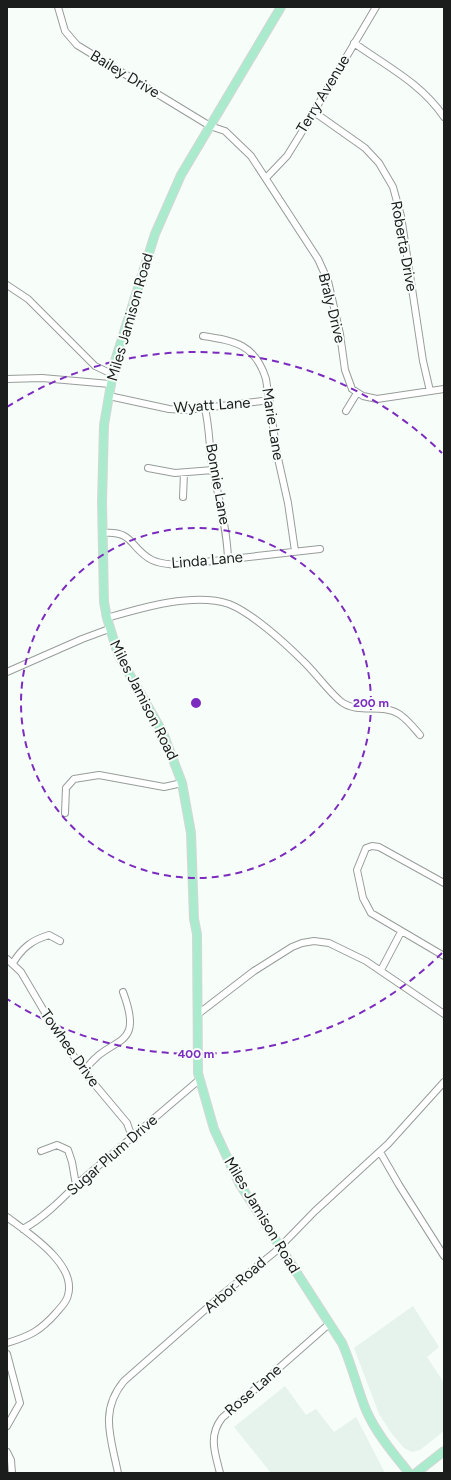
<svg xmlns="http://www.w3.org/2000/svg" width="451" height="1480" viewBox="0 0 451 1480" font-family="Figtree,sans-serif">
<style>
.built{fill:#e6f3ec}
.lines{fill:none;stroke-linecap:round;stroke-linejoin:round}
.minor-casing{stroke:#989d9a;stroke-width:8}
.major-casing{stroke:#d6d6d6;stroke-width:10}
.minor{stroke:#fff;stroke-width:6}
.major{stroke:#aaebce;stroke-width:8}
.ring{fill:none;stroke:#7b2cbf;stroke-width:2;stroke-dasharray:7 5}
.labels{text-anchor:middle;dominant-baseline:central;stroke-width:4;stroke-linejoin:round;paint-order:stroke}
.street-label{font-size:15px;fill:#1b1d1c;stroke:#f7fdf9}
.centre{fill:#7b2cbf;stroke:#f7fdf9;stroke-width:2}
.ring-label{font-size:12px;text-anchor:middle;font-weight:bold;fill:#7b2cbf;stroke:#f7fdf9;stroke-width:4;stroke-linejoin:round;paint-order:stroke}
</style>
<rect width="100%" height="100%" fill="#f7fdf9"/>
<path class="built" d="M413 1306 439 1347 427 1357 444 1383V1431L420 1450 412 1452 404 1448 392 1434 379 1414 354 1348Z
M285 1386 306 1415 316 1409 334 1432 356 1417 385 1473H271L234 1427Z"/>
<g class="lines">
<defs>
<path id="minor" d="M58 7 65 31 77 45 210 126 225 131 251 156 318 259 328 281 340 334 345 370 352 389 363 396 377 399 444 389
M354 43C386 66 421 83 444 117
M314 112 365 148 379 163 393 187 401 216 423 361 430 391
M266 178 287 156 300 135 376 7
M7 285 28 299 95 366 112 374
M203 336C235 341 255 344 266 379L277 454 288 503 295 551
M7 379 42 378 110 384
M109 396 169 409 187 410 270 400
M205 409C210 429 209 450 213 470 219 500 227 529 228 559
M346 411 357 393
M148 468 175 473 213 470
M183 497 184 473
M103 533C134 530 130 549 152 560 160 564 168 564 177 565L320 549
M107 618C141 608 194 592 229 604 252 613 285 643 303 661 315 672 332 696 343 703 360 714 382 703 399 714 407 719 414 728 420 735
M7 672 82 639 109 629
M65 813 66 788 74 779 99 775 164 787 182 783
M444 883 379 847 372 846 366 848 357 870 363 898 371 913 444 956
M7 959 21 972 57 1033 91 1080 127 1123 132 1137
M13 963C22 948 32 940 49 935L60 941
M381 970 401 932
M198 1014 254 971 292 947 302 943 314 941 329 943 366 961 444 1014
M84 1072C108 1033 146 1053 123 992
M41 1151 57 1145 68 1150 72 1162 76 1185
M380 1152 399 1185 444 1256
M7 1217C28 1233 77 1264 68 1295 67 1302 60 1308 56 1313 40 1331 30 1336 7 1343
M23 1229C43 1218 60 1201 76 1185L199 1080
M7 1354 20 1403 7 1426
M7 1452 11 1460 12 1473
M118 1473C111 1438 99 1411 124 1381L223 1294 276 1251 315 1211 388 1144 444 1082
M220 1473C215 1453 208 1436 222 1418L329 1324"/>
<path id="major" d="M281 7 181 175 155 234 115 361 104 425 102 502 104 602 107 618 118 654 163 733 182 783 191 833 194 919 197 934 198 1073 214 1129 239 1183 342 1343C352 1365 357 1388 366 1410 376 1433 393 1453 409 1473
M416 1473 444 1451"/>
</defs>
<use href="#minor" class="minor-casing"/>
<use href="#major" class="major-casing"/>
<use href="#minor" class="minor"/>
<use href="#major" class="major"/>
</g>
<g class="ring">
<circle cx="196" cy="703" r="175"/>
<path d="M442 953A351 351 0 0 1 7 999M7 407A351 351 0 0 1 442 453"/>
</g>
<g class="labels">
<g class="street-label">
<text transform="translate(125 74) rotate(31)">Bailey Drive</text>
<text transform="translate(323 94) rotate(-59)">Terry Avenue</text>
<text transform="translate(404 246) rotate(80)">Roberta Drive</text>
<text transform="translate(332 308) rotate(76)">Braly Drive</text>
<text transform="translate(130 317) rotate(-74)">Miles Jamison Road</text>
<text transform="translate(212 405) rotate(-4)">Wyatt Lane</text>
<text transform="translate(273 424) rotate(81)">Marie Lane</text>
<text transform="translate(218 484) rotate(80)">Bonnie Lane</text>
<text transform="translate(207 560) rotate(-5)">Linda Lane</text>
<text transform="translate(144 700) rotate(63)">Miles Jamison Road</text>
<text transform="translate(70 1048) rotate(55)">Towhee Drive</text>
<text transform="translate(112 1155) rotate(-41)">Sugar Plum Drive</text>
<text transform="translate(262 1215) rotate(59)">Miles Jamison Road</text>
<text transform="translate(235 1285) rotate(-41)">Arbor Road</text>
<text transform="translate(253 1390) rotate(-41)">Rose Lane</text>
</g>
</g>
<circle cx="196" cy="703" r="6" class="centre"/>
<g class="ring-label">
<text x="371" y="707">200 m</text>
<text x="196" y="1058">400 m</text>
</g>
<rect width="451" height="1480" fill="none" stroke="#1b1d1c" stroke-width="16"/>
</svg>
